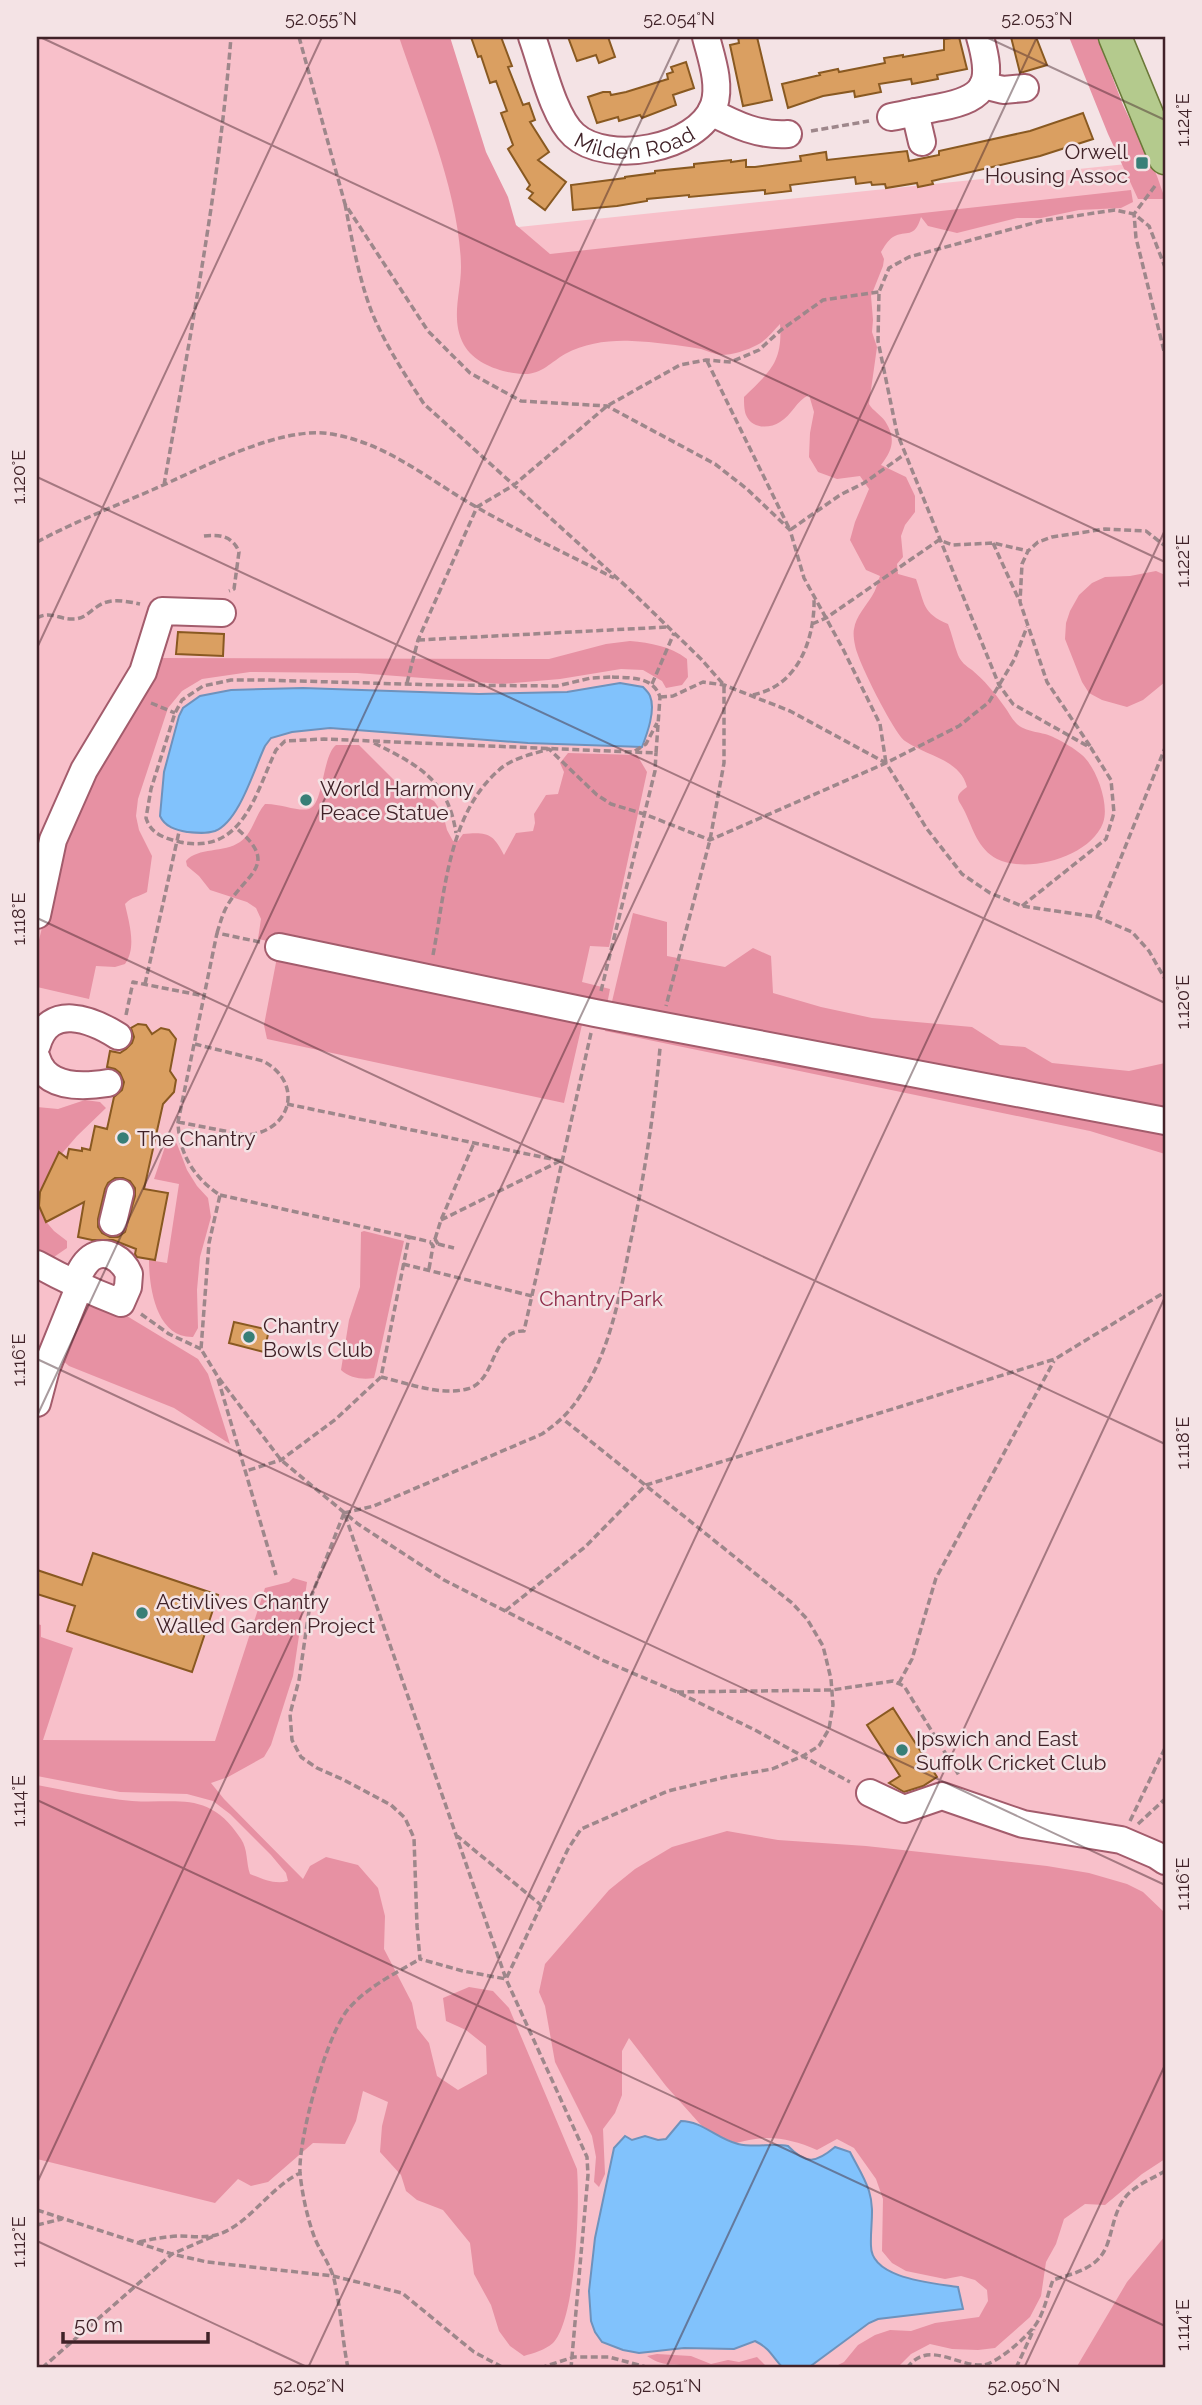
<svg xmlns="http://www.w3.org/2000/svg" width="1202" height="2405" viewBox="0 0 1202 2405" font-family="Raleway,sans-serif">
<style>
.green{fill:#f8c0ca}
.forest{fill:#e791a3}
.water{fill:#81c2fc;stroke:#6e92bc;stroke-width:2}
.building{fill:#da9f61;stroke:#895921;stroke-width:2;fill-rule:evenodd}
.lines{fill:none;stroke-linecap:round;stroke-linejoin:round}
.minor-casing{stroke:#a35c6c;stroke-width:30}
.major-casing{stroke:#6b7838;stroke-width:35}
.path{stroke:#9e878b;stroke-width:3.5;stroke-dasharray:7 3.5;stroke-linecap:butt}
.minor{stroke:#fff;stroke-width:26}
.major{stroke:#b4ca8d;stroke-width:32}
.ticks{fill:none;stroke:#402228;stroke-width:2;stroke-opacity:0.45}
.poi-dot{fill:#387f77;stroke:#f4e3e5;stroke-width:2.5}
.labels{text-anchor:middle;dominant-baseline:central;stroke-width:5;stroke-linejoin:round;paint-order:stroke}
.street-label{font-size:21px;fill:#402228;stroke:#f4e3e5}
.poi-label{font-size:21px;fill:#402228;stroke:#f4e3e5;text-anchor:start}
.park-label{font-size:21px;fill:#8f2b49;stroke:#f4e3e5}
.neatline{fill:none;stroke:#402228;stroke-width:2.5}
.ticks-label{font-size:18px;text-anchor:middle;fill:#402228}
</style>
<rect width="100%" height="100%" fill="#f4e3e5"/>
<path class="green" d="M37 37H441L509 228 1165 160V2368H37Z"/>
<path class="forest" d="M399 37H450L486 152 508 197 516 225 550 254 1131 190 1133 202 1121 208 1079 210 1041 218H1017L957 233 928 226 921 217C914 240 907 229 893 237 888 240 884 247 881 252L884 259 883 266 871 296 873 320 872 332 877 347 869 404C873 411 880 414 885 421 896 438 893 450 881 465L906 477 915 496V512L905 525 901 536 903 557 897 564 898 574 916 579C925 604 922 613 948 624 952 634 954 645 958 655 961 662 966 666 972 670 984 680 995 693 1004 706 1008 711 1011 718 1016 723 1025 733 1043 731 1055 738 1063 742 1074 748 1082 755 1096 767 1110 804 1103 823 1090 857 1028 874 997 859 978 849 973 829 965 812 959 799 952 798 967 787 960 759 926 756 905 741 894 733 857 660 855 645 854 641 853 633 854 629 856 616 866 606 872 596 876 590 878 582 880 576L866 570 850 540 855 522 869 489 860 476 837 479 818 472 809 457 810 433 814 412 809 395C796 401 792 415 780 422 769 429 752 429 746 415 744 410 744 402 744 397 769 372 783 363 780 324 773 331 767 340 757 345 748 350 732 355 721 355 714 354 708 351 701 349 679 345 654 342 632 341 609 340 586 343 565 354 551 362 541 375 523 374 502 373 475 364 464 345 450 320 461 293 461 267 460 194 422 106 399 37Z
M1069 37H1097L1123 105 1157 176 1165 199H1138L1108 134Z
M1156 571 1165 575V682L1143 700 1127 707 1102 700 1089 693 1082 682 1065 639 1066 623 1070 611 1079 595 1092 583 1105 577 1130 576Z
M630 641C651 643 670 646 687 659L688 677 682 685 666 688 662 681 643 670 621 669 560 679 502 684 357 673 250 672 202 679 182 691 168 708 138 799 136 816 139 830 152 856 147 892C139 897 132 896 125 904 129 923 137 947 125 964L115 967 96 966 89 999 37 987V948L63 842 91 772 157 658 549 659 606 644Z
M336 745H359L395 781 434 801 443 814 447 830 453 841H458L463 834C487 832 493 833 504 855L516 833 533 831 535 823 534 814 546 795 558 794 564 772 560 763 568 753 637 755 647 772 609 947 590 946 582 982 610 989 606 1010 258 939 261 919 256 908 247 902 210 890 199 876 187 866 186 861C198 847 224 853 240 842 253 833 255 815 265 804 278 803 299 812 309 809 324 804 322 756 336 745Z
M633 913 667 922V956L725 967 753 948 771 956 773 993 821 1007 872 1018 972 1027 1000 1045 1025 1047 1052 1063 1129 1071 1165 1063V1154L1090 1131 605 1031Z
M278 952 584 1016 564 1103 267 1039 264 1025Z
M85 1100 100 1102 106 1108 77 1136 58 1158 41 1206 43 1218 54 1231 67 1241V1248L51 1259 37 1258V1107L58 1109Z
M169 1135 177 1144 187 1170 197 1186 208 1198 211 1217 200 1257 197 1290 198 1328 193 1337C156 1338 149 1287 149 1260L167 1263 179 1184 154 1179Z
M364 1231 404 1241 376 1370 374 1378C362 1380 350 1378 341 1370L349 1320 360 1287 361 1232Z
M83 1299 112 1307 198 1359 208 1374 230 1444 174 1408 69 1366 61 1359Z
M293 1578 307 1582 293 1676 271 1745 264 1757 228 1777 211 1783 224 1799 303 1879 310 1866 326 1857 358 1865 378 1888 385 1916 384 1949 412 2003 417 2028 429 2043 437 2076 458 2090 487 2074 486 2046 466 2030 446 2021 443 1998 469 1987 493 1991 509 2008 577 2169C580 2203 576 2320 553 2343 545 2350 534 2353 524 2356L510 2346 499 2331 491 2305 474 2274 470 2243 443 2210 417 2200 406 2191 401 2175 380 2152 382 2126 388 2102 363 2091 356 2121 345 2144 313 2143 268 2182 251 2186 238 2179 215 2203 37 2159V1785C68 1791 100 1798 132 1801 179 1804 209 1790 241 1839 248 1849 246 1863 250 1874 263 1879 275 1885 288 1881L286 1873 271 1855 230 1814 213 1801 187 1794 120 1792 37 1776V1624L41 1625V1637L73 1648 43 1740 215 1741 265 1588 289 1582Z
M727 1831 778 1840 866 1846 1047 1866 1089 1873 1127 1884 1143 1892 1165 1913V2159L1142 2174 1105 2205 1085 2204 1064 2219 1056 2244 1046 2262 1041 2296 1030 2317 995 2348 978 2350 952 2349 930 2344 911 2354 897 2368H832L844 2362 858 2345 875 2335 890 2330 911 2331 935 2323 979 2317 988 2301 987 2290 975 2280 961 2276 945 2279 906 2271 892 2263 882 2251 883 2199 876 2179 854 2148 837 2139 817 2150C789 2138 766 2134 736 2143L708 2131 700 2124 666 2086 629 2038 622 2051V2095L615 2113 603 2129 605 2174 599 2187 594 2182 596 2157 592 2136 555 2062 545 2006 539 1992 545 1964 609 1890 635 1869 672 1847Z
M1165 2236V2368H1076L1127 2282Z
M657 2354 691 2356 711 2364 728 2360 739 2362 757 2357 768 2368H695C678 2361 667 2370 647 2356Z"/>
<path class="water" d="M620 683 643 687C646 690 649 693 650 696 656 710 647 734 642 747L528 743 330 728 292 732 271 738 265 746C254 769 239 822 215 831 206 834 197 833 187 832 176 830 165 827 160 816L164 772 179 716 183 708 200 696 231 690 303 688 479 694 567 692Z
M681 2121C702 2121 717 2139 738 2144 755 2148 772 2143 788 2146 806 2165 816 2163 835 2147L850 2152C856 2164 865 2178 869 2191 875 2210 870 2227 871 2246 871 2279 934 2283 958 2287L963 2309 878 2319 869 2323 808 2368H783C772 2357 771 2349 755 2341L734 2349 684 2348 639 2353 623 2350 602 2342 595 2332 591 2321 589 2291 595 2238 614 2148 625 2136 632 2140 645 2136 658 2140 666 2139Z"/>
<path class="building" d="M471 37H501L512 66 508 67 523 105 529 103 535 120 530 122 549 152 538 160 566 182 545 210 529 198 533 193 527 189 530 185 508 149 513 145 501 113 507 111 496 81 490 83 481 56 478 57Z
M568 37H608L615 57 599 63 596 55 577 61Z
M738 37H757L772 100 743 106 730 45 739 43Z
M959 37 967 69 937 75 938 79 912 84 911 79 879 84 881 92 855 97 854 91 823 96 788 108 782 84 820 75 819 73 838 69 839 72 885 63 884 58 903 55V57L944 50V39Z
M1011 37H1036L1047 65 1020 73Z
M686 62 694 88 673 95 676 105 642 118 640 115 619 121 618 117 597 123 588 97 603 92H610L611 95 626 92 668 79 667 74 673 72 671 67Z
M1083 113 1093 139 1040 156 932 181 933 184 918 187 917 183 886 188 885 184 872 185 871 182 856 184 855 177 790 185 791 191 765 194V190L689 197V195L647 199V201L617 206 573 210 571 185 625 178V177L655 173V171L694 167V164L731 160V162L746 160V167H755L801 161 800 156 826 152 827 160 907 151 909 161 939 155V151L1030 131Z
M178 632 224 634 223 656 176 654Z
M138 1024 146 1025 152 1034 161 1028 169 1030 176 1039 170 1071 176 1080 174 1092 163 1104 144 1189 168 1193 155 1260 137 1257 135 1254 136 1249 113 1240H92L78 1237 84 1202 46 1222 39 1206 40 1192 59 1152 67 1158 69 1149 82 1151V1148L90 1150 95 1126 107 1129 114 1097 122 1090 124 1082 120 1073 115 1069 107 1067 110 1051 120 1053 126 1049 132 1043 134 1037 131 1028ZM115 1178H123L130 1181 135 1188V1196L125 1232 118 1237H110L102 1233 98 1227V1219L105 1189 108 1183Z
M234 1322 269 1330 264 1352 229 1343Z
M93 1553 218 1595 192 1672 67 1631 75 1606 37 1594V1570L82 1585Z
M893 1708 937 1777 923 1786 904 1792 889 1783 900 1776 867 1725Z"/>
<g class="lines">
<defs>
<g id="minor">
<path id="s1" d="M532 37C542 64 553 116 574 135 607 165 698 150 714 105 721 84 711 57 706 37"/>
<path d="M983 85 1003 90 1025 88"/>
<path d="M711 112C736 125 759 136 788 134"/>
<path d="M915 112 922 142"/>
<path d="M891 117C908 114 924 110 941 107 988 98 993 82 980 37"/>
<path d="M37 915 53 840 84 770 143 672 162 611 222 613"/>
<path d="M279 947 595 1013 1165 1121"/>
<path d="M37 1045C49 1003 91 1019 118 1036"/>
<path d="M37 1059C46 1089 83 1087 108 1083"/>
<path d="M113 1222 120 1193"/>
<path d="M37 1264C64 1279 92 1292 121 1303L128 1287 129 1274C123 1260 106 1247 91 1258 83 1264 79 1274 75 1283"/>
<path d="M37 1403 46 1369 80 1285"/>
<path d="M870 1793 904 1809 942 1796 1023 1824 1121 1840 1156 1855 1165 1861"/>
</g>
<path id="major" d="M1115 37 1165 158"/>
</defs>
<use href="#minor" class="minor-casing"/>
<use href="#major" class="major-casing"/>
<path class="path" d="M299 37 345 204 428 331 470 373 521 401 607 406 715 464 747 489 790 530 804 578 843 649 880 724 886 763
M811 131 869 121
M1155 186 1134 214 1136 238 1165 355
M345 204C352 240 361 291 377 324 390 352 407 378 424 404L628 588 701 659 724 685V763L710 840 666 1006
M707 361 790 530 840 495 864 483 905 454
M164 485C190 336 219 188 231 37
M204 536C219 534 233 536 239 552L234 589 229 591
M37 542C74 522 113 507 152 490 201 469 279 425 332 434 389 444 430 481 478 508 522 533 569 555 614 578
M993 543 1019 600
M37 618C51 610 59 620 74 619 87 619 94 605 107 602 117 599 130 602 140 604
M812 624 826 618 939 540 953 545 993 543 1028 551
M418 640 667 627
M612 677C631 678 653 676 660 697L656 753 324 739 285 741 276 750C255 794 243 855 180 842 164 838 151 834 146 818L151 789 175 713 182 700 203 686 231 680H264L437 685 557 686 591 678Z
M407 683 418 640 477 507 514 485 607 406 680 365 706 360 731 362 759 350 781 330 823 300 879 292
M652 684 674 633
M753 695C760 693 768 691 774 687 804 670 815 630 814 598
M660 697 673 696 703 682 724 685 790 711 886 763 927 829 962 874 990 893 1022 906 1097 917 1132 932 1149 951 1165 979
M151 703 175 713
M374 743C418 765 448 780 456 833
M1090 746 1047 682 1020 602 1022 564 1028 551 1038 542 1052 537 1105 529 1146 531 1165 546
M635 751 646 744 657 723
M1022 906 1106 839 1114 813 1111 780 1091 748 1013 704 999 685 897 433 878 341 879 292 889 268 909 257 1041 221 1115 210 1134 214 1149 226 1165 267
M1097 917 1165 748
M217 933C220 924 222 915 227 906 246 873 281 865 236 828
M260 942 217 933 178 1122C179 1154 194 1178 220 1195L209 1243 201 1349 218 1377 281 1460 358 1524 444 1580 602 1660 677 1692 755 1730 850 1782
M433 955C445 893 448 814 499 770 512 758 533 754 549 749L597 795 611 804 644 814 710 840 886 763 959 726 989 702 1014 660 1027 627
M145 984 179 832
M601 991 655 771 656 753
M126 1015 133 982 204 996
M287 1104 561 1161
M178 1122 245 1135C291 1133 305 1083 263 1061L195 1044
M220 1195 409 1237 381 1377 336 1419 281 1460 246 1471
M441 1220 560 1161
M409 1237 431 1242
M435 1239 441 1220 474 1143
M438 1244 454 1248
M403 1264 532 1296
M429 1269 433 1246 431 1243 435 1239 438 1244 433 1246
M141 1314 169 1334 201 1349
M381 1377C407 1383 440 1396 467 1389 497 1382 490 1330 524 1331L591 1033
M218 1379 276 1575
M344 1513 374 1506 542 1434C558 1423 570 1412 580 1396 609 1353 619 1300 629 1249 643 1183 654 1116 660 1048
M344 1513 311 1597 299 1680 290 1714 292 1740 301 1757 317 1768 344 1780 391 1805 405 1818 414 1838 417 1926 420 1959 463 1971 506 1979 568 1849 581 1829 668 1791 726 1777 772 1769 803 1756 819 1746 829 1729 833 1705 831 1679 823 1646 807 1619 792 1603 563 1419
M345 1515 506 1979 587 2157 588 2175 571 2368
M505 1611 585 1547 646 1485 1055 1359 1165 1292
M899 1683 912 1659 936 1578 1054 1361
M677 1692 832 1690 893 1681 904 1686 960 1777
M1130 1821 1165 1748
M1138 1824 1165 1799
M456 1835 541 1905
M37 2210 172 2254 207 2262 333 2276 402 2293 474 2352 502 2367 517 2368
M37 2225 62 2219
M139 2242C152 2239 164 2237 178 2236 190 2236 204 2238 216 2235 247 2227 269 2188 300 2173
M42 2368 172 2254 216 2235
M348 2368C342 2339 341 2308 334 2279 330 2264 319 2250 314 2236 307 2217 302 2193 300 2173 298 2139 327 2031 350 2007 369 1986 396 1973 420 1959
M540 2368 574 2357H609L650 2368
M907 2368C928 2339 957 2367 983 2365 997 2364 1032 2333 1038 2321 1045 2309 1048 2293 1053 2280 1074 2273 1098 2269 1107 2245 1113 2229 1114 2213 1124 2199 1133 2186 1152 2179 1165 2171
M1016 2368 1034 2329"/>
<use href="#minor" class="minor"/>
<use href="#major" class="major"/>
</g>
<path class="ticks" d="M40 37 1165 562M986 37 1165 120M37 477 1165 1003M37 648 322 37M37 918 1165 1444M37 1359 1165 1885M37 1416 680 37M37 1800 1165 2326M37 2183 1037 37M37 2241 309 2368M308 2368 1165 530M666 2368 1165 1297M1024 2368 1165 2065"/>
<g class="poi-dot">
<rect x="1135" y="156" width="14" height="14" rx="3.5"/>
<circle cx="306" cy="800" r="7"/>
<circle cx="123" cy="1138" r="7"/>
<circle cx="249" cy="1337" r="7"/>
<circle cx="142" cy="1613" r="7"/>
<circle cx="902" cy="1750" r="7"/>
</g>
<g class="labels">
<g class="street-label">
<text stroke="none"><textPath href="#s1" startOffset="172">Milden Road</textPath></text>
</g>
<g class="poi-label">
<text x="1128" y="151" text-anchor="end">Orwell<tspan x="1128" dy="24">Housing Assoc</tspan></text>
<text x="320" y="788">World Harmony<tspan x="320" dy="24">Peace Statue</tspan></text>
<text x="137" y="1138">The Chantry</text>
<text x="263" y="1325">Chantry<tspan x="263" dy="24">Bowls Club</tspan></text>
<text x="156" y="1601">Activlives Chantry<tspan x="156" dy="24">Walled Garden Project</tspan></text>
<text x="916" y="1738">Ipswich and East<tspan x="916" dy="24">Suffolk Cricket Club</tspan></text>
</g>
<g class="park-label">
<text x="601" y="1298">Chantry Park</text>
</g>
</g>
<rect width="1202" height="2405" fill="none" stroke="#f4e3e5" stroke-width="77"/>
<path d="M63 2332v10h145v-10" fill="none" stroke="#402228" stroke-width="3.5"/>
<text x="74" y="2332" font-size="21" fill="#402228" stroke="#f4e3e5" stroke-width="5" paint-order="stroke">50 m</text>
<rect x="38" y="38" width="1126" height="2328" class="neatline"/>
<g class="ticks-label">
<text x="321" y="25">52.055°N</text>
<text x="679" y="25">52.054°N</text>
<text x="1037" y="25">52.053°N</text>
<text transform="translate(1183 120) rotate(-90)" y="6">1.124°E</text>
<text transform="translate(19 477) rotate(-90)" y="6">1.120°E</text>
<text transform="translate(1183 561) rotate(-90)" y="6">1.122°E</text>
<text transform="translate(19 919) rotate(-90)" y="6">1.118°E</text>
<text transform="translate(1183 1002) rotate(-90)" y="6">1.120°E</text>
<text transform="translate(19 1360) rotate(-90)" y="6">1.116°E</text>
<text transform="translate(1183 1443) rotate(-90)" y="6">1.118°E</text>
<text transform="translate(19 1801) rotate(-90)" y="6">1.114°E</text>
<text transform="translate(1183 1884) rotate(-90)" y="6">1.116°E</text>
<text transform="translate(19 2242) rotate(-90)" y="6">1.112°E</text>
<text transform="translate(1183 2325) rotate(-90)" y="6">1.114°E</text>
<text x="309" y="2392">52.052°N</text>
<text x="667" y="2392">52.051°N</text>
<text x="1024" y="2392">52.050°N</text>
</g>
</svg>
